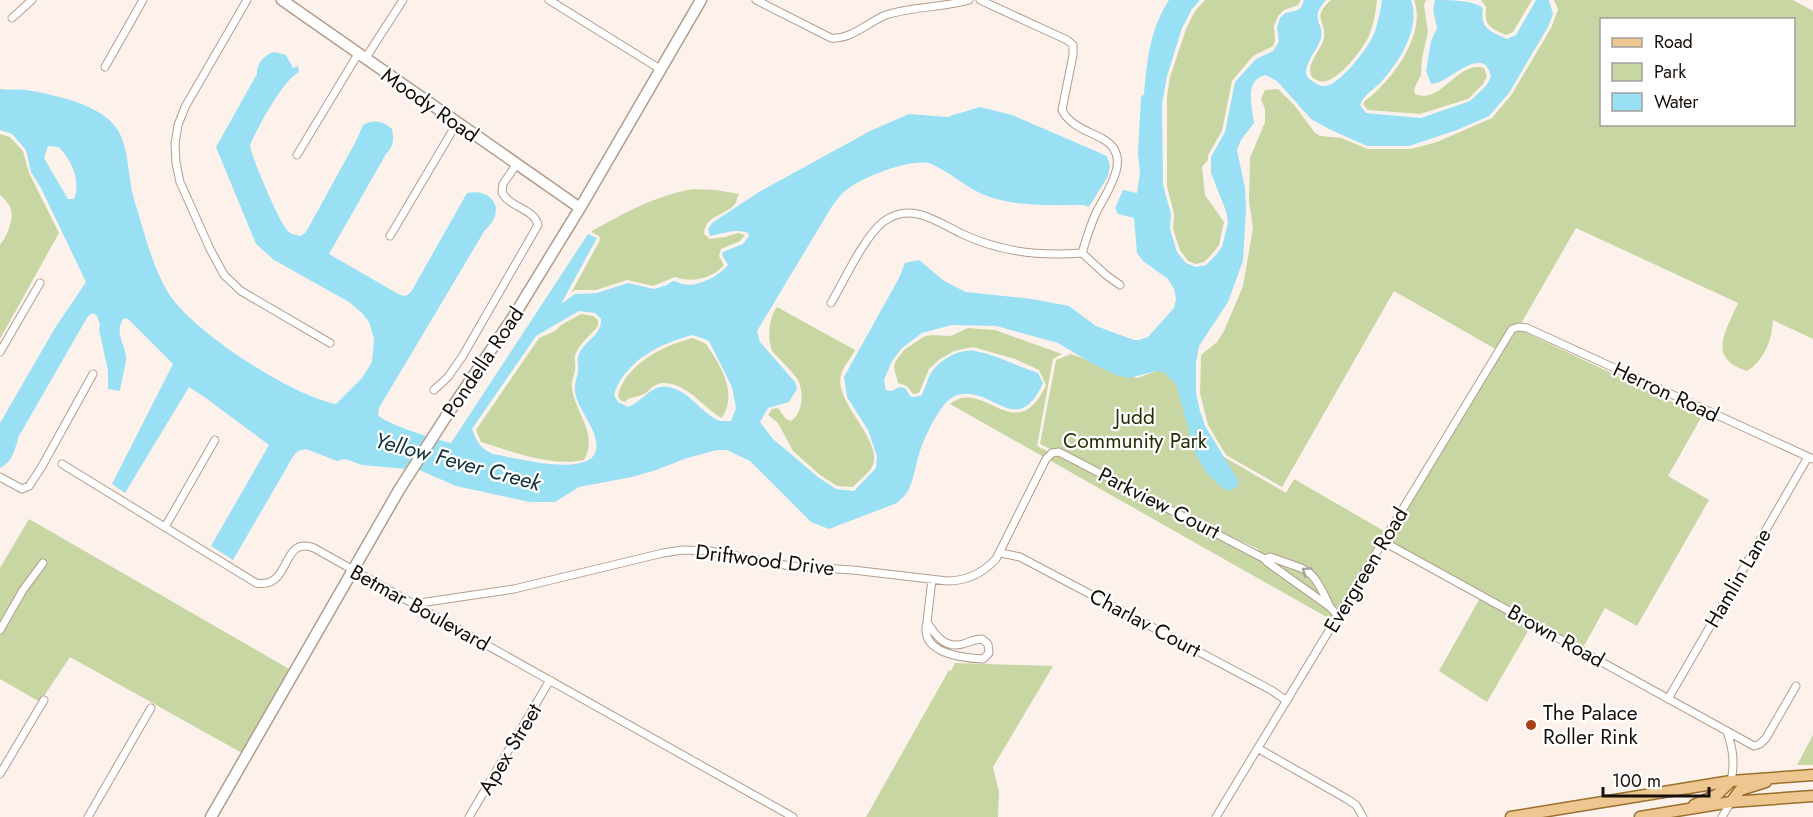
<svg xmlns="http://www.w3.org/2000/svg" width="1813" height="817" viewBox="0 0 1813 817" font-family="Jost,sans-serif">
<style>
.green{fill:#c8d6a4;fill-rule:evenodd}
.water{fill:#9ae0f4;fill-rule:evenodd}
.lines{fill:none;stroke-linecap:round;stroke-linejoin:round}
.street-casing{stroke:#b49c8b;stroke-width:9}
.secondary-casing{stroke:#b49c8b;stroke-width:13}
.primary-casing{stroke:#9a6f2f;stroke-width:13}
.street{stroke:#fff;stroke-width:7}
.secondary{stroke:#fff;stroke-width:10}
.primary{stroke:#edc78f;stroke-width:10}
.oneway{stroke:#a29f9d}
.poi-dot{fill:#a64018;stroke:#fff;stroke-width:2}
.labels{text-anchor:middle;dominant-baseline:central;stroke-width:4.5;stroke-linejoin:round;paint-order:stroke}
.street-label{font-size:21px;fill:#170f09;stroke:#fff}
.park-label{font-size:21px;fill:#262f04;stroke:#fff}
.poi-label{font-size:21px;fill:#170f09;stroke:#fff;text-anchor:start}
.water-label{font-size:22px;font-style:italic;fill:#10323b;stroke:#fff}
</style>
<rect width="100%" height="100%" fill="#fdf2eb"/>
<path class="green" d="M1205 0H1301L1298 5 1284 10 1278 16 1274 26 1275 41 1273 46 1253 56 1232 81 1222 131 1208 155V160L1202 167 1205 195 1224 222 1219 245 1213 253 1204 262 1196 264 1188 261 1180 250 1173 229 1174 214 1167 186V96L1170 77 1186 29 1195 11Z
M1331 0H1377C1376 12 1373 25 1369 36 1363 49 1333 90 1317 80 1314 79 1312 78 1311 75 1306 63 1323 48 1324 37 1326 20 1311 18 1331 0Z
M1414 0H1426L1424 5 1428 32 1422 58 1421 75 1414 89 1415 94C1442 105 1457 60 1484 68L1487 76 1483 84 1468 99 1420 114 1368 110 1363 104 1365 101C1392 81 1427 34 1414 0Z
M1481 0H1532L1513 32 1506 35C1490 28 1484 26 1486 7Z
M1554 0H1793L1813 11V339L1773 320C1772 340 1764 361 1747 371 1706 358 1726 331 1738 303L1576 228 1518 329 1702 416 1668 476 1709 500 1637 626 1605 608 1580 653 1531 626 1487 702 1439 671 1480 598 1384 546 1337 623 950 404C984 376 1016 450 1046 385L1039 370 1015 359 973 347 954 351 940 359 929 369 919 393 913 394 907 386 898 383 894 368 895 362 904 350 923 337 931 335 951 336 968 328 995 330 1062 354 1053 359 1037 446 1051 453 1071 458 1256 552 1338 611 1499 351 1394 291 1282 487 1226 455 1208 425 1200 393 1201 355 1217 342 1224 331 1243 286 1253 228 1249 201 1250 158 1265 122V109L1261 99 1265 90 1278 89 1295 106 1315 133 1320 136 1341 138 1368 149H1411L1437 142 1492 118 1512 94 1551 28 1558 10ZM1602 20H1794V124H1602Z
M0 134 10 137 23 151 29 173 59 233 0 339V245C7 237 15 217 10 207 8 202 4 199 0 195Z
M693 189 716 190 739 194C737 197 737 201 735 204 725 216 705 215 704 234L710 239 725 237 738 233 745 235 740 241 721 249 719 256 724 265C712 279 691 283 675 277L653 286 627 280 596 290H575L571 293 600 240 599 236 591 232 592 231C626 212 655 196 693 189Z
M777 307 855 350C851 358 843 367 841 375 833 402 885 441 872 467 868 474 858 481 853 487L837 486 820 475 793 451 778 423 768 415 772 409 778 408 786 419 791 421C803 413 804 393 798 380 795 374 778 358 772 351 767 339 769 317 777 307Z
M581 314 593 316 598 320V326C591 335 578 344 575 356 574 360 576 365 575 370 574 376 571 382 572 388 575 413 599 434 584 460 550 467 514 452 481 442L476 430 539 338 555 331 561 325Z
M693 338 706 344C721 366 738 393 722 418 703 408 687 382 662 383 653 384 649 392 642 395 635 398 630 396 625 402L620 400 618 395C626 364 664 345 693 338Z
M1071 354 1137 378 1157 371H1172L1193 439 1286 493 1294 479 1386 532 1342 606 1338 608 1319 599 1265 559 1258 549 1219 531 1197 517 1179 513 1072 454 1052 450 1040 444 1056 360Z
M29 519 291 670 242 753 70 657 40 702 0 679V568Z
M955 663 1053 666 993 767 999 792 998 817H866L949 670 951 671Z
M1813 735V765H1797Z"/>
<path class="water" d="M1169 0H1200L1192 9 1182 28 1167 76 1162 104 1163 185 1171 214 1170 229 1177 252 1186 263 1196 267 1206 265 1216 255 1222 247 1228 222 1226 211 1211 173V157L1225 132 1235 82 1256 59 1273 51 1279 42 1277 28 1280 18 1285 13 1295 11 1301 8 1304 0H1326C1308 20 1325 23 1321 38 1318 49 1307 59 1306 72 1306 77 1310 80 1314 82 1315 83 1320 86 1322 86 1337 89 1364 52 1371 40 1377 29 1380 13 1382 0H1411C1421 27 1400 61 1382 81 1375 89 1364 94 1360 105L1366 113 1421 118 1470 101 1486 86 1491 77C1484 41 1448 85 1431 84L1426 71 1431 41 1437 28 1433 10 1435 0C1449 0 1473 0 1483 8 1480 28 1489 31 1507 39L1516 35 1536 0H1549L1553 14 1548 27 1509 93 1489 116 1457 130 1409 146H1367L1329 129 1311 119 1277 81 1265 75C1244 81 1252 105 1254 123L1241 140 1237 150 1245 188 1246 210 1243 261 1228 302 1199 346 1196 363V393L1200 411 1205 426 1238 480V486L1229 491 1220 486 1207 473 1196 455 1176 384 1164 372 1157 371 1129 378 1116 375 1093 364 1058 343 996 326 952 325 922 333 902 348 892 361 884 380 886 390 892 391 899 387 905 388 911 397 921 396C926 388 927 378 933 370 942 359 960 348 975 351 996 355 1017 366 1038 373L1043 383C1016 443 989 379 953 397 946 401 941 409 937 415 931 425 925 436 921 448 916 461 915 476 909 489 907 494 901 499 897 503L829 529 811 522 750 461 727 450H717L687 458 656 470 632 477 579 487 555 502H530L456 486 419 470 362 465 345 459 337 461 306 449 298 451 294 455 233 560 211 546 269 445 203 396 189 387 125 493 112 484 173 364 128 319 124 318C114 331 124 343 126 356 127 362 121 382 120 391L108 389V371L99 329 100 325 97 316 93 313 88 316 19 436C15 448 13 462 0 468V423L55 328 86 282 41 188 31 172 26 150 12 134 0 130V89C9 90 18 89 27 90 54 95 101 104 117 129 129 146 128 179 134 199 143 228 151 262 166 289 187 329 292 396 336 404L362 378 372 362 374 339 369 322 362 313 349 302 274 260 256 244 216 147 257 74C256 64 264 55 274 52L286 55 293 68 298 66 299 72C283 80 258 127 250 145 251 156 280 224 288 231 290 234 297 235 301 236L306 232 356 141 363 125C374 119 383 121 392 129 394 139 394 146 386 154L329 254 400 295 406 296 411 292 467 193C495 188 506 212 485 230L379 408 378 415C386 424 437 440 451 443L588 234 597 238 561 304 575 294 597 293 628 283 654 289 667 285 673 281C676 281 679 283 682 284 697 288 719 276 728 265L722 255 723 252 743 244 749 236 748 233C734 228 724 234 710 236L708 229 712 223 759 192 872 130 909 114 947 117 980 107 1012 115 1107 156 1110 166 1108 176 1089 207 1083 205C1051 205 1017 207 987 196 967 189 951 172 931 164 913 157 864 177 849 188 841 193 836 201 831 208L757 331 760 342 795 382 797 389 789 402 768 408 760 422 773 439 818 477 836 489 854 491 876 468 877 456 868 430 847 397 844 377 899 278 905 263 919 260 944 281 966 292 1032 299 1069 306 1096 326 1134 340H1139L1148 337 1174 308 1176 299 1174 289 1168 279 1143 261 1137 253 1134 218 1118 214 1115 208 1123 190 1137 193 1140 172 1138 154 1141 97 1144 94C1147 60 1150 29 1169 0ZM48 146 59 147C72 161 81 181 74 199H68L44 158ZM579 311 595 313 601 319C602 337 582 341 578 357 577 362 579 367 578 371 578 376 575 380 575 385 573 405 593 422 596 441 604 483 513 457 493 454 480 448 477 442 472 429L536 336ZM693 335 709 341 732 387 736 408 731 421C728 421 724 421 721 421 702 416 686 383 660 387 648 389 640 403 628 407L618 402 614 395C624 361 661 343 693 335Z"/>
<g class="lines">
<defs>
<path id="street" d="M247 0 185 107 178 125 175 144 176 163 180 182 210 249 224 275 241 291 330 343
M549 0 660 69
M756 0 831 38C851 40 868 22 886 15 913 6 942 8 969 0
M980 0 1067 40 1073 45V55L1062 110C1070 126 1088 131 1103 139 1134 156 1107 191 1096 213 1090 226 1086 240 1082 253
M12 18 32 0
M365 59 403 0
M105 67 143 0
M297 155 358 54
M390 236 457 123
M831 303C844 281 864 237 883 222 910 202 935 220 960 233 973 239 986 244 999 247 1025 254 1055 255 1082 253L1106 275 1120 285
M0 352 40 283
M434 390 448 377 462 357 538 225C534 208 509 208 502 192L503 184 516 165
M62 464 256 583C292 590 280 535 314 548L793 817
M0 477 22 489 29 486 41 468 93 374
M165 527 215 440
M1384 542 1754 746 1760 744 1766 738 1796 686
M1001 553 1020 557 1271 690 1287 701
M1265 559 1270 557C1310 572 1311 565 1330 607
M413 604 514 589 663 553 682 550 710 551 790 566 853 570 947 581C967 581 982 574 996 559L1046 459 1052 453 1059 452 1265 559 1267 562 1330 607 1339 617
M927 622C935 635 945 649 963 644 970 642 974 639 982 639L988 644 989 653 983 659C961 658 919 653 927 622Z
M927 622 932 579
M0 630 23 590 43 563
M1668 699 1808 457
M1727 732C1733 749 1735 763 1731 781
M1259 749 1347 799 1356 805 1363 817
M0 774 44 700
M88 817 151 708
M469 817 550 680
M1216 817 1512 329 1519 327 1527 328 1813 459
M1722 817 1731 802"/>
<path id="secondary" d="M282 0 580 208
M211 817 399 490 447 415 512 319 580 208 701 0"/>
<path id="primary" d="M1731 802 1740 790 1766 782
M1694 805 1718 794 1731 781
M1511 817 1731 781 1813 775
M1640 817 1731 802 1813 796"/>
</defs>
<use href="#street" class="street-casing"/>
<use href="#secondary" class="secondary-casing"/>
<use href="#primary" class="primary-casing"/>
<use href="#street" class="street"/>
<use href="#secondary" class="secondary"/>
<use href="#primary" class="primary"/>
</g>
<defs><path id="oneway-chevron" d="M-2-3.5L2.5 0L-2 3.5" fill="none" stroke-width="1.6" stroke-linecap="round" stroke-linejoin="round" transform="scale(1.5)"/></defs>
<use class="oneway" href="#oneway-chevron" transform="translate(1306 571) rotate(-145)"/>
<circle class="poi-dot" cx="1531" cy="725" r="6"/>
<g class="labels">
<g class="street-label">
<text transform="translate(430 105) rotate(35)">Moody Road</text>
<text transform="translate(483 362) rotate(-56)">Pondella Road</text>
<text transform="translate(1666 392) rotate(25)">Herron Road</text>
<text transform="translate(1159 503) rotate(27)">Parkview Court</text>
<text transform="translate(765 560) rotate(7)">Driftwood Drive</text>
<text transform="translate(1366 570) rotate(-59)">Evergreen Road</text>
<text transform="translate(1738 578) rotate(-60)">Hamlin Lane</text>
<text transform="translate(420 608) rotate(29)">Betmar Boulevard</text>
<text transform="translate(1145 623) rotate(28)">Charlav Court</text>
<text transform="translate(1556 636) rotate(29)">Brown Road</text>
<text transform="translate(510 749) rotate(-59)">Apex Street</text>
</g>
<g class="park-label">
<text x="1135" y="417">Judd<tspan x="1135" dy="24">Community Park</tspan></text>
</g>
<g class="poi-label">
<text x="1543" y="713">The Palace<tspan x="1543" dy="24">Roller Rink</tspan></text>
</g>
<g class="water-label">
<text transform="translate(458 461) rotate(15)">Yellow Fever Creek</text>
</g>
</g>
<rect x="1600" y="18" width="195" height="108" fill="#ffffff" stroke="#a29f9d" stroke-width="1.5"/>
<rect x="1612" y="38" width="30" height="9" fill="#edc78f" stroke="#a29f9d" stroke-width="1.5"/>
<text x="1654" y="48" font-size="18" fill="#170f09">Road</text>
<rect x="1612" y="63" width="30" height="18" fill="#c8d6a4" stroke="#a29f9d" stroke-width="1.5"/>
<text x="1654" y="78" font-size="18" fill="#170f09">Park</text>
<rect x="1612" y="93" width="30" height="18" fill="#9ae0f4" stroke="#a29f9d" stroke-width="1.5"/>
<text x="1654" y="108" font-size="18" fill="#170f09">Water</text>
<path d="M1603 787v9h106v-9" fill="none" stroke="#170f09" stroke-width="3"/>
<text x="1612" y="787" font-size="18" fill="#170f09" stroke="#ffffff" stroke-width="4.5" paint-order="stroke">100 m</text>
</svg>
